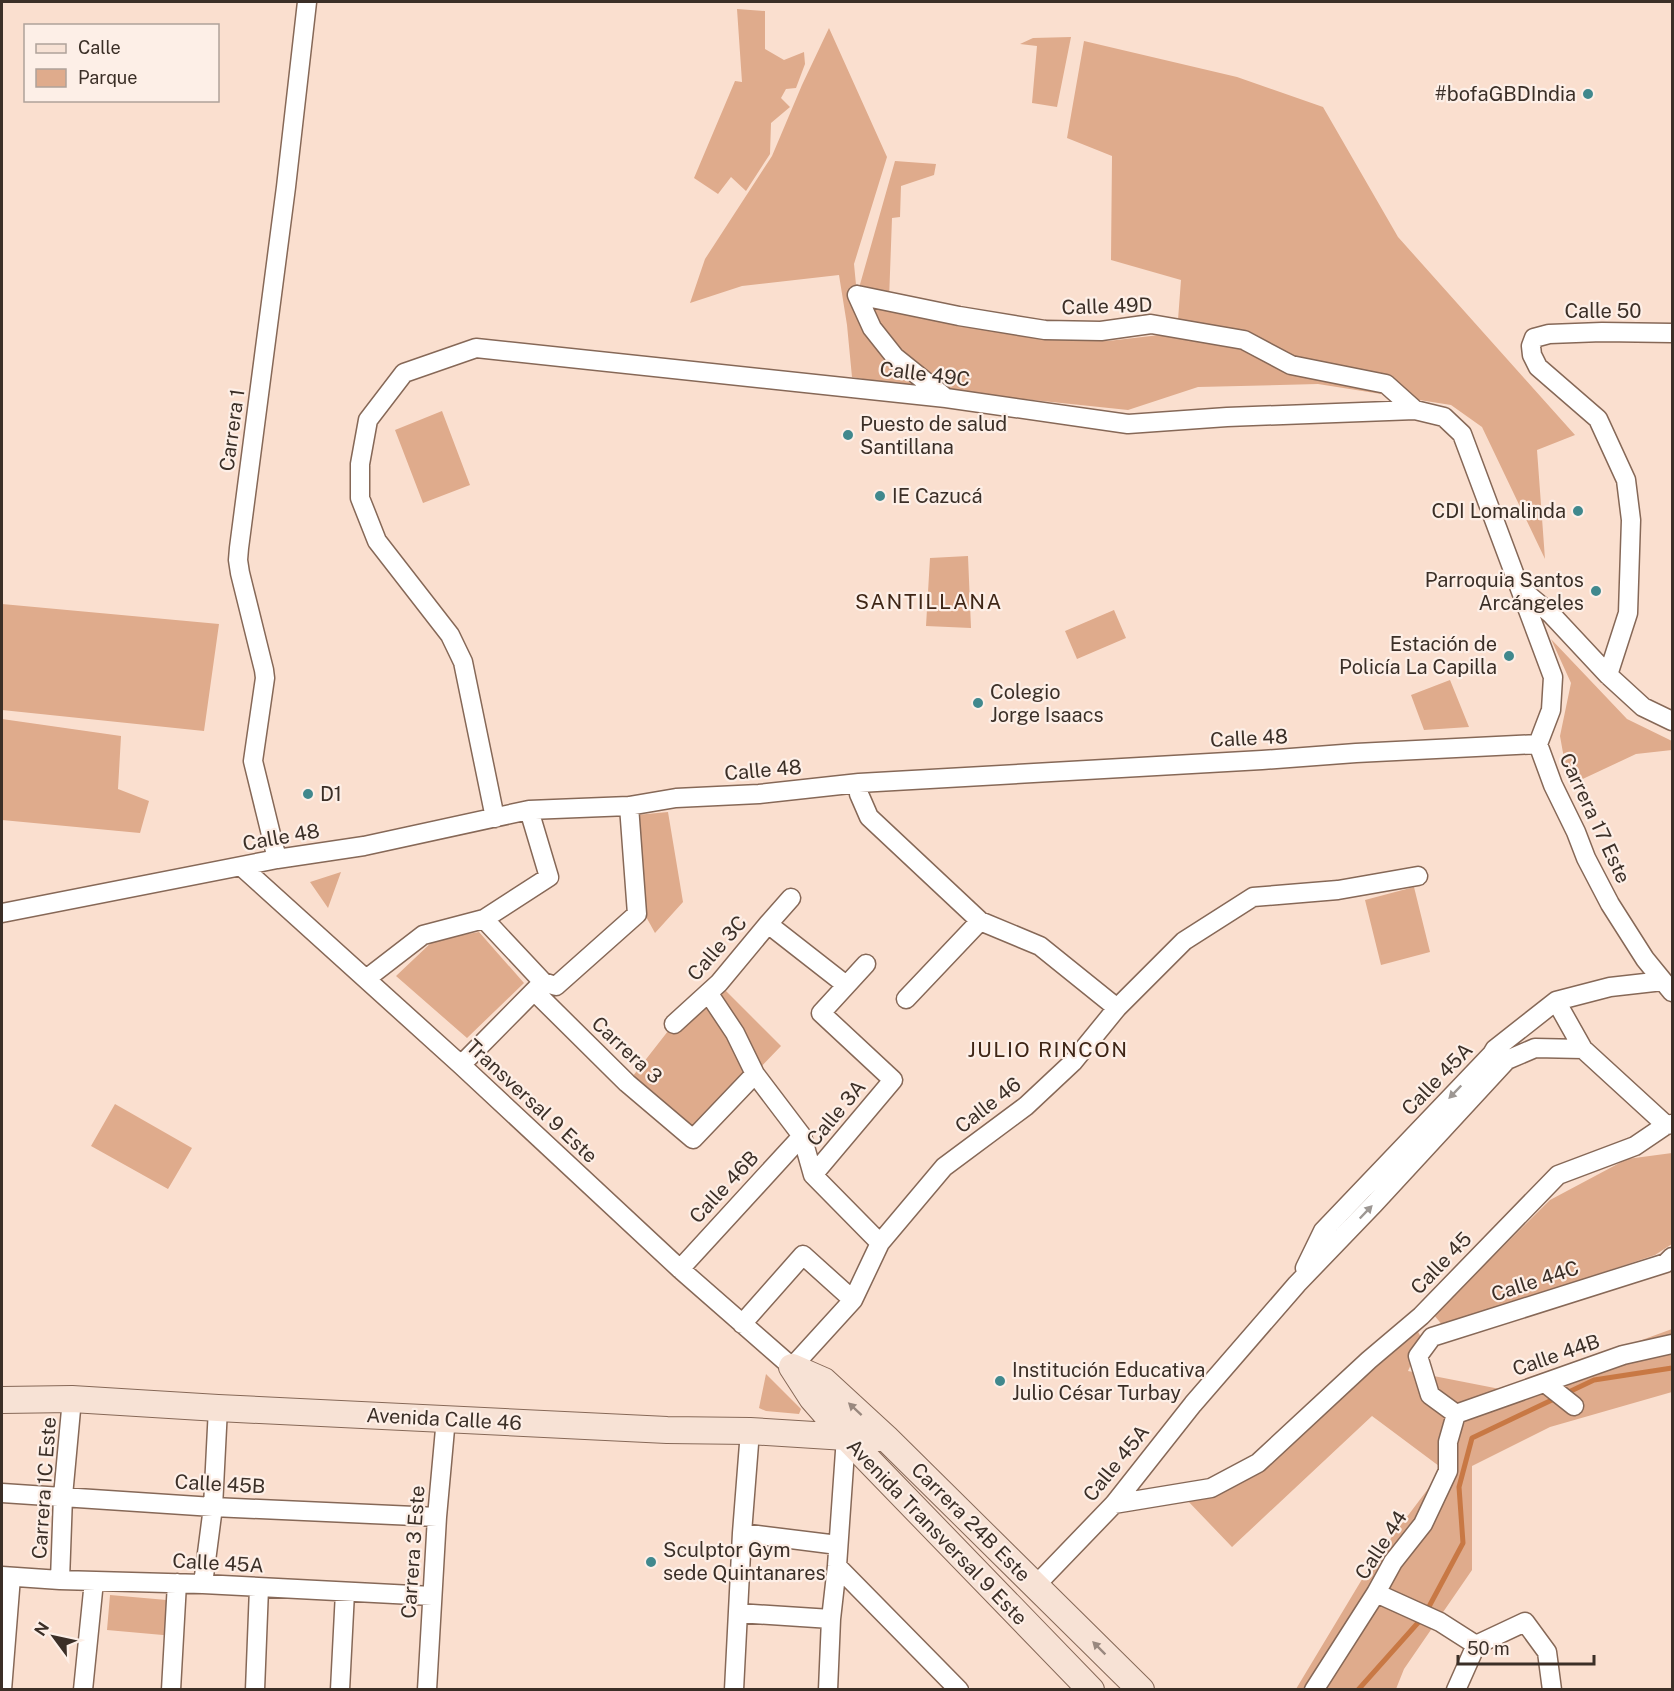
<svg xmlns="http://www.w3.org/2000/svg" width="1674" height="1691" viewBox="0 0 1674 1691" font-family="'Public Sans',sans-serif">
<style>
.green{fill:#dfab8c}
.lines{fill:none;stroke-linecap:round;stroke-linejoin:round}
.stream{stroke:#c87844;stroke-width:5}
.street-casing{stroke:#866857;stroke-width:21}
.secondary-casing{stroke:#866857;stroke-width:28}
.street{stroke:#fff;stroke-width:18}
.secondary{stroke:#f7e2d5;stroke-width:26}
.oneway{fill:#9d9793}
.oneway2{fill:#99887e}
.poi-dot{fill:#40888d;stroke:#fdefe7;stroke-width:2}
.labels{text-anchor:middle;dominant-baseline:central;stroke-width:4.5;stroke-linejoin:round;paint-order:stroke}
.poi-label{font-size:20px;fill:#3b2f27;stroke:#fdefe7;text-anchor:start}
.street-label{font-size:20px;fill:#3b2f27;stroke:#fdefe7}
.neighbourhood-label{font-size:21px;letter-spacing:1.5px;fill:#3f2616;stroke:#fdefe7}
</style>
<rect width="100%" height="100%" fill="#fadfcf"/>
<path class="green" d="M737 9 765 11V49L784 60 804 52 805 64 796 88 786 89 781 98 790 107 771 123 770 154 746 191 731 177 718 194 694 178 735 81 742 82Z
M829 28 887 157 854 264 857 295 895 161 936 164 934 175 901 186 900 217 892 218 889 300 1108 341 1177 333 1181 280 1111 260 1112 156 1067 138 1084 41 1237 77 1323 107 1398 237 1575 435 1537 450 1545 559 1482 427 1451 405 1318 384 1198 387 1128 410 909 387 852 377 847 325 839 275 742 286 690 303 705 259 772 156 802 85Z
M1071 37 1057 107 1032 103 1037 46 1020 44 1033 38Z
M442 411 470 485 423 503 395 430Z
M968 556 971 628 926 626 930 558Z
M2 604 219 624 204 731 2 710Z
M1114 610 1126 638 1077 659 1065 631Z
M1551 639 1627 719 1672 741V750L1636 754 1572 784 1565 764 1560 736 1571 683Z
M1450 680 1469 727 1424 730 1411 695Z
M2 719 121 736 118 789 149 801 140 833 2 820Z
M668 812 683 902 655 933 644 913 636 815Z
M341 872 328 908 310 882Z
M1414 887 1430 952 1381 965 1365 900Z
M479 932 524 983 467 1038 396 976 434 940Z
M719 984 781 1046 693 1138 629 1081 672 1026Z
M115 1104 192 1148 168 1189 91 1146Z
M1672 1153V1244L1655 1255 1443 1326 1434 1315 1550 1200 1627 1159Z
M1416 1328 1422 1339 1408 1371 1505 1390 1672 1329V1392L1550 1427 1472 1466V1570L1404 1669 1396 1689H1296L1370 1566 1443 1469 1372 1416 1232 1547 1186 1499 1215 1493Z
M766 1374 801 1409 799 1414 766 1411 759 1408Z
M110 1595 178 1601 174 1636 107 1630Z"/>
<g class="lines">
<path class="stream" d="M1358 1690 1424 1616 1463 1543 1459 1487 1472 1438 1594 1380 1672 1368"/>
<defs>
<path id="street" d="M857 295 959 316 1045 330 1101 331 1151 324 1244 340 1291 365 1386 384 1415 410
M857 295 872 328 895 357 946 398
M1521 589 1551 614 1608 675 1643 707 1672 721
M1608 675 1628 613 1631 520 1626 480 1598 419 1538 367 1532 355 1531 346 1534 338 1549 334 1602 332 1672 333
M859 783V794L869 817 980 921 1040 946 1117 1008
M495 818 463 662 450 635 377 541 360 498V464L368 420 404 373 476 348 946 398 1128 424 1227 417 1415 410 1444 417 1462 434 1553 677 1551 710 1538 744 1553 785 1576 832 1586 858 1610 904 1645 959 1672 992
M277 859 253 761 265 678 264 670 240 573 238 560 239 548 286 187 307 2
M242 867 461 1065 680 1269 792 1367 853 1300 880 1243 944 1167 1026 1106 1073 1062 1117 1008 1184 941 1253 897 1338 890 1418 876
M2 913 277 859 364 846 529 810 629 806 676 798 759 794 859 783 1262 760 1356 753 1538 744
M484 919 543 982
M768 924 846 985
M366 979 423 935 484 919 549 877 529 810
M534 991 627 1083 693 1139 755 1074
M709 994 735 1033 755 1074 802 1136 813 1175 880 1243
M906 999 980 921
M1556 1001 1583 1049 1666 1125
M674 1024 719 983 768 924 791 898
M461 1065 543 982 556 986 637 914 629 806
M813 1175 893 1080 821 1013 866 964
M1305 1268 1323 1231 1492 1054 1495 1049 1556 1001 1610 987 1663 981
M680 1269 802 1136
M742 1324 803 1255 853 1300
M1545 1383 1574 1406
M1456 1414 1430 1395 1418 1356 1432 1337 1666 1263 1672 1257
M1456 1414 1623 1355 1672 1344
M2 1493 213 1507 437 1517
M1114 1504 1211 1488 1258 1463 1369 1360 1421 1316 1558 1175 1635 1146 1666 1125 1672 1124
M742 1533 838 1545
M837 1566 959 1690
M2 1576 60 1580 203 1584 432 1596
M60 1580 63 1496 72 1399
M203 1584 213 1507 218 1408
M1036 1585 1114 1504 1193 1404 1297 1284 1374 1204 1507 1060 1535 1048 1583 1049
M1376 1593 1440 1622 1476 1645
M738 1613 831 1619
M2 1690 11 1577
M83 1690 94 1581
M171 1690 177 1583
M255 1690 259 1588
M340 1690 345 1592
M427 1690 437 1517 446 1418
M734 1690 742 1533 750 1431
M828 1690 831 1619 837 1566 846 1437
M1314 1690 1376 1593 1393 1562 1423 1524 1448 1471V1442L1456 1414
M1456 1690 1476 1645 1525 1622 1547 1652 1552 1690"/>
<path id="secondary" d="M792 1367 824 1381 886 1438 1141 1690
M792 1367 812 1398 846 1437 1091 1690
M2 1400 72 1399 218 1408 667 1430 750 1431 846 1437 886 1438"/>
</defs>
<use href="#street" class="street-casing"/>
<use href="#secondary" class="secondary-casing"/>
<use href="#street" class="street"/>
<use href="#secondary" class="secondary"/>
</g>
<defs><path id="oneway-solid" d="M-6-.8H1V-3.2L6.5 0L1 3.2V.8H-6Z" transform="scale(1.5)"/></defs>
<g class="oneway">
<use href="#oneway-solid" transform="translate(1455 1092) rotate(134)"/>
<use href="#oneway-solid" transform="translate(1366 1212) rotate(-46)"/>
</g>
<g class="oneway2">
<use href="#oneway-solid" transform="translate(855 1409) rotate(-137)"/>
<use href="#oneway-solid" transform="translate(1099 1648) rotate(-135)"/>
</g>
<g class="poi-dot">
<circle cx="1588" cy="94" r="6"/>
<circle cx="848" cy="435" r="6"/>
<circle cx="880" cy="496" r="6"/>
<circle cx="1578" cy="511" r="6"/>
<circle cx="1596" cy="591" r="6"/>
<circle cx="1509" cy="656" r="6"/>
<circle cx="978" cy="703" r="6"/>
<circle cx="308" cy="794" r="6"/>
<circle cx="1000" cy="1381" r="6"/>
<circle cx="651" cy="1562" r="6"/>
</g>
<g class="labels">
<g class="poi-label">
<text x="1576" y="94" text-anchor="end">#bofaGBDIndia</text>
<text x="860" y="424">Puesto de salud<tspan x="860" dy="23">Santillana</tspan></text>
<text x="892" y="496">IE Cazucá</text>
<text x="1566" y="511" text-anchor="end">CDI Lomalinda</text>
<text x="1584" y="580" text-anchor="end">Parroquia Santos<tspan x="1584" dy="23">Arcángeles</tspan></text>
<text x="1497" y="644" text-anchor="end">Estación de<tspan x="1497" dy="23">Policía La Capilla</tspan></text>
<text x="990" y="692">Colegio<tspan x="990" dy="23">Jorge Isaacs</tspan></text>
<text x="320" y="794">D1</text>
<text x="1012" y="1370">Institución Educativa<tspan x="1012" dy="23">Julio César Turbay</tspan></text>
<text x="663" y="1550">Sculptor Gym<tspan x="663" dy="23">sede Quintanares</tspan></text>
</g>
<g class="street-label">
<text transform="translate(1107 306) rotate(-2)">Calle 49D</text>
<text x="1603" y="311">Calle 50</text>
<text transform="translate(925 374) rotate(7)">Calle 49C</text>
<text transform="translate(232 430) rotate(-82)">Carrera 1</text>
<text transform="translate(1249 738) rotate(-3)">Calle 48</text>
<text transform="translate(763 770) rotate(-5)">Calle 48</text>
<text transform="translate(1595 818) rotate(65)">Carrera 17 Este</text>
<text transform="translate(281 837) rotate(-10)">Calle 48</text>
<text transform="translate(717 948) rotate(-49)">Calle 3C</text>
<text transform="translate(627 1050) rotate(43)">Carrera 3</text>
<text transform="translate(1437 1079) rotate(-46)">Calle 45A</text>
<text transform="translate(532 1101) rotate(43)">Transversal 9 Este</text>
<text transform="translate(988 1105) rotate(-38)">Calle 46</text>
<text transform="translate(836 1113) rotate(-50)">Calle 3A</text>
<text transform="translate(724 1187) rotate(-47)">Calle 46B</text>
<text transform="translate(1441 1263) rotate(-46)">Calle 45</text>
<text transform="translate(1535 1281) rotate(-18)">Calle 44C</text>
<text transform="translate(1556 1355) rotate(-19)">Calle 44B</text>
<text transform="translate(444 1419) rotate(3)">Avenida Calle 46</text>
<text transform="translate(1116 1463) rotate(-51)">Calle 45A</text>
<text transform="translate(220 1484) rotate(3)">Calle 45B</text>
<text transform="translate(44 1488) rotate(-86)">Carrera 1C Este</text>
<text transform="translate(971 1522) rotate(45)">Carrera 24B Este</text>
<text transform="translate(937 1532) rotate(46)">Avenida Transversal 9 Este</text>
<text transform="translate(1381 1545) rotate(-57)">Calle 44</text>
<text transform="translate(413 1552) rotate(-86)">Carrera 3 Este</text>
<text transform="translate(218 1563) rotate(3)">Calle 45A</text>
</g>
<g class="neighbourhood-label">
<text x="929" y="601">SANTILLANA</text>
<text x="1048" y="1049">JULIO RINCON</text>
</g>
</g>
<rect width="1674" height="1691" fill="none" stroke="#3b2f27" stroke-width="6"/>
<rect x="24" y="24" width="195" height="78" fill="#fdefe7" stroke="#afa29a" stroke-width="1.5"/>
<rect x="36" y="44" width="30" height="9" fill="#f7e2d5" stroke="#afa29a" stroke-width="1.5"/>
<text x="78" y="54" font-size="18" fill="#3b2f27">Calle</text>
<rect x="36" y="69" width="30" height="18" fill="#dfab8c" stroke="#afa29a" stroke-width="1.5"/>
<text x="78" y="84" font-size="18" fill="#3b2f27">Parque</text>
<g transform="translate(54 1637) rotate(303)" stroke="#fdefe7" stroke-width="4.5" paint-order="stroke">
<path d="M0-4.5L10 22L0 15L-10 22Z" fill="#3b2f27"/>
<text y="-9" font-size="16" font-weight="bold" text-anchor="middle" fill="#3b2f27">N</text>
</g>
<path d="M1458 1655v9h136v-9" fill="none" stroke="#3b2f27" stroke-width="3"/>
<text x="1467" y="1655" font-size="18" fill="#3b2f27" stroke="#fdefe7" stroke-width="4.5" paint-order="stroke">50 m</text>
</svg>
